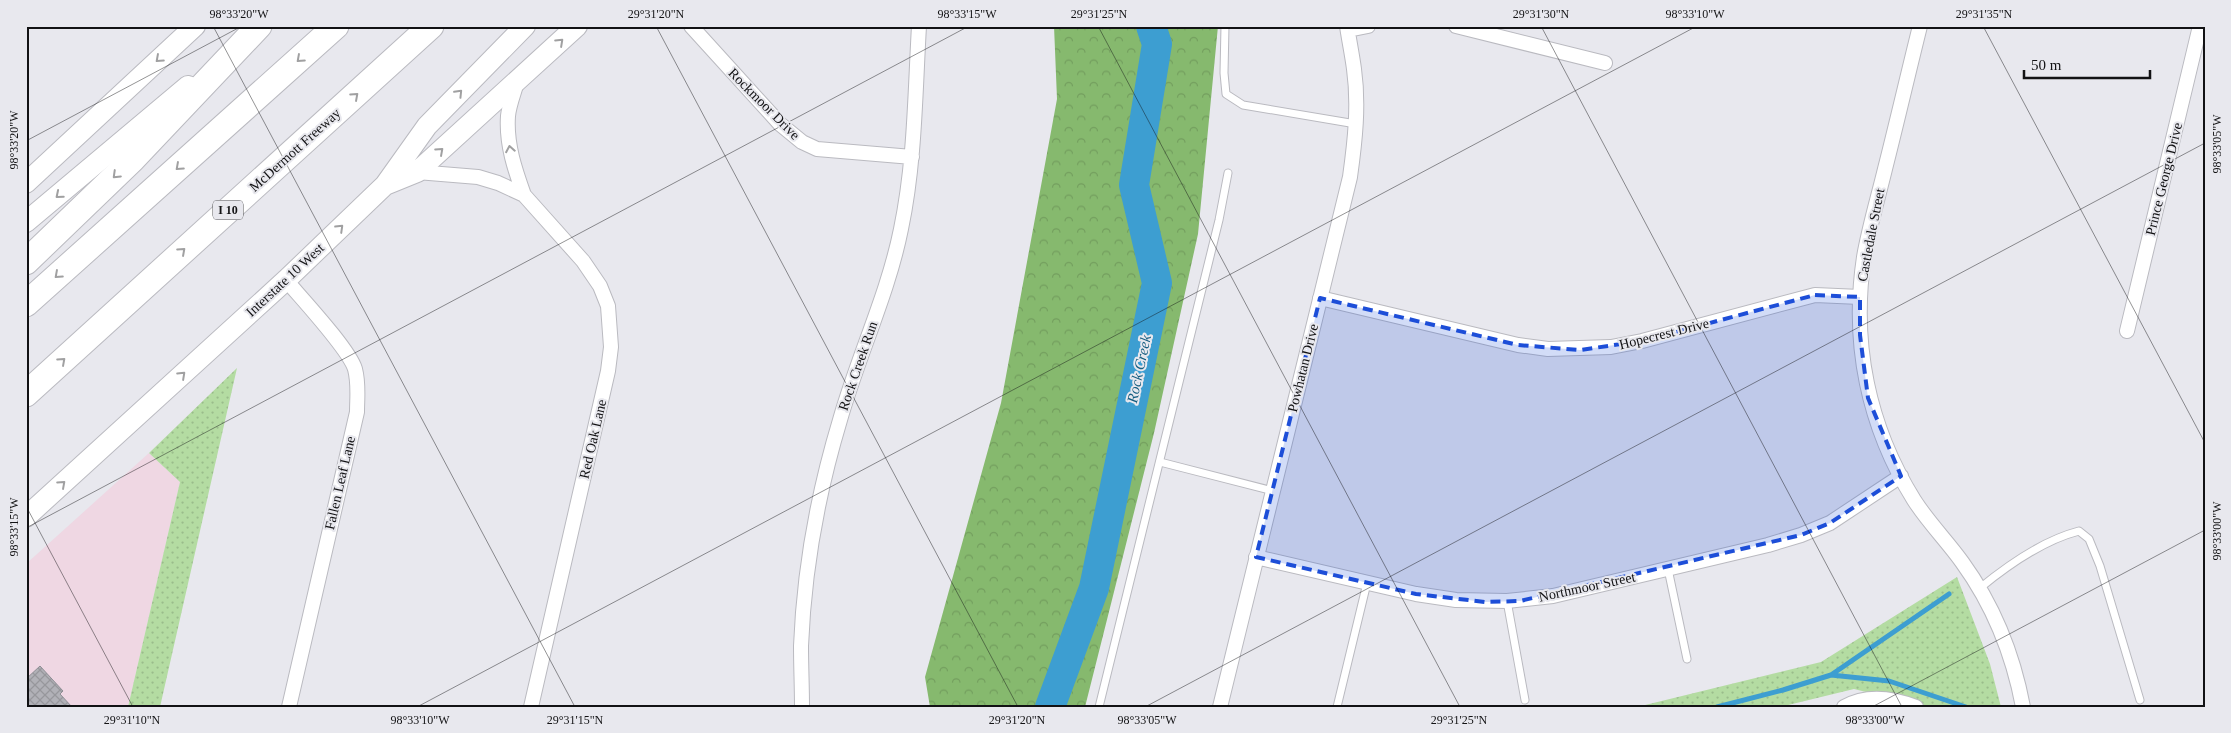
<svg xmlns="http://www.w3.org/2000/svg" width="2231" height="733" viewBox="0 0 2231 733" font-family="'Times New Roman',serif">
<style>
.commercial{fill:#efd7e3}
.grass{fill:url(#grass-dots)}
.forest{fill:url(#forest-crowns)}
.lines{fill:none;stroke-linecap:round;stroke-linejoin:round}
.stream{stroke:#3d9ed1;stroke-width:5}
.river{stroke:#3d9ed1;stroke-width:30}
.building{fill:url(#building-cross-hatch);stroke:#8e8e94}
.service-casing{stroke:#babac0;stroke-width:9}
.minor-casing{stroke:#babac0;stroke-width:16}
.secondary-casing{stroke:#babac0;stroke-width:22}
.motorway-casing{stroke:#babac0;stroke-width:27}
.service{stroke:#fff;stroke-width:7}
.minor{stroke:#fff;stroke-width:14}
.secondary{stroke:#fff;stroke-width:20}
.motorway{stroke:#fff;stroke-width:25}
.oneway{stroke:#a0a0a1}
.marked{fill:#1d4ed8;fill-opacity:0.2;stroke:#1d4ed8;stroke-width:4;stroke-dasharray:10 6;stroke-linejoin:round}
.ticks{fill:none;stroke:#121214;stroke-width:1;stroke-opacity:0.45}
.labels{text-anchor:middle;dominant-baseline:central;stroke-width:4;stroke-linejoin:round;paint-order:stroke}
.shield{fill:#e8e8ee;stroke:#525255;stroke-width:1}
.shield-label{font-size:12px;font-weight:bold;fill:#121214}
.street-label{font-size:14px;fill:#121214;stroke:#e8e8ee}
.water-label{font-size:15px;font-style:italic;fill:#165e81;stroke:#e8e8ee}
.neatline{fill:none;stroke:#121214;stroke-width:2}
.ticks-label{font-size:12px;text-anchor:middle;fill:#121214}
</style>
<defs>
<pattern id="grass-dots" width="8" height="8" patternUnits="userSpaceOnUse" patternTransform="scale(1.25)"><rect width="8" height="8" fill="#b4dca2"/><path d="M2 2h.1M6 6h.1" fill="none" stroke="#9abc8b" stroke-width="1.8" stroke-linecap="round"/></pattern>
<pattern id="forest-crowns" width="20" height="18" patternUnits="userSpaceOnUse" patternTransform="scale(1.25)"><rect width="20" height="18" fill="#86b96e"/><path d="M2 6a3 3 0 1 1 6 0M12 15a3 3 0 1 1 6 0" fill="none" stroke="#739e5e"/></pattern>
<pattern id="building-cross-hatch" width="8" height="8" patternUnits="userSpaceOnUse" patternTransform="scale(1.25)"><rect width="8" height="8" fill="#b1b1b7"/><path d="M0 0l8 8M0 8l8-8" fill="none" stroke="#97979c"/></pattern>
</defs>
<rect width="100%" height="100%" fill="#e8e8ee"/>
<path class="commercial" d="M149 453 180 482 128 707H26V564Z"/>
<path class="grass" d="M237 368 160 707H128L180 482 149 453Z
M1957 577 1990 664 2001 707H1926L1854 689 1780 707H1637L1821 662Z"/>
<path class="forest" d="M1054 26H1218L1198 234 1154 433 1085 707H930L925 677 1001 403 1057 99Z"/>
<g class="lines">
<path class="stream" d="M1831 675 1889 681 1966 707
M1717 707 1783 690 1831 675 1949 594"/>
<path class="river" d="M1050 707 1094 588 1157 283 1134 185 1157 44 1151 26"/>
</g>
<path class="building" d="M40 666 63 691 60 694 72 707H26V679Z"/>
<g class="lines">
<defs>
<path id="service" d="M1225 26 1224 73 1226 94 1243 105 1356 124
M1160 462 1273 491
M1668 569 1687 659
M1980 588C2008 565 2044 540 2079 531L2089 539 2100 566 2140 700
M1507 601 1525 700
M1099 707 1219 220 1228 173
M1337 707 1367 583"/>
<path id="minor" d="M691 26 780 124 802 142 817 149 912 157
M1456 26 1605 63
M1920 26C1908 74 1897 122 1885 169 1878 198 1869 228 1864 257 1851 343 1868 426 1914 500 1928 522 1947 541 1962 562 1994 606 2013 654 2023 707
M1348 30 1368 26
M517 82C514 93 509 105 508 116 506 144 515 170 524 195
M417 172 478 177 498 183 524 195 583 261 600 286 608 306 611 347 608 371 531 707
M286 280C302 299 349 349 355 369 359 384 357 398 357 412L289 707
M1320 298 1518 345 1548 349 1611 347 1642 341 1815 295 1860 297
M2127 331 2200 26
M1256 557 1416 594 1456 600 1507 601 1553 596 1768 545 1801 535 1830 523 1901 476
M802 707C802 687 801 666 801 646 804 570 818 493 840 420 858 356 888 294 901 229 915 162 915 94 919 26
M1220 707 1350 177C1355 141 1359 105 1354 69 1352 54 1349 40 1347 26
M1844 707C1867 694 1893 698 1916 707"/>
<path id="secondary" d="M26 183 195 26
M385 185 417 172 577 26
M26 222 188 86
M26 517 286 280 385 185 427 126 525 26"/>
<path id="motorway" d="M26 262 133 159 259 26
M26 304 336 26
M26 394 431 26"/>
</defs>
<use href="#service" class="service-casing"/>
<use href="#minor" class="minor-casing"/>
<use href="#secondary" class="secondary-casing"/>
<use href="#motorway" class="motorway-casing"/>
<use href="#service" class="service"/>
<use href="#minor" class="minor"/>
<use href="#secondary" class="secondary"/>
<use href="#motorway" class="motorway"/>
</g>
<defs><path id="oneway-chevron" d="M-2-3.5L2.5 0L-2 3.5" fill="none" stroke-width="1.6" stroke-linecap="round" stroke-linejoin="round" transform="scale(1.25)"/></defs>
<g class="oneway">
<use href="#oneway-chevron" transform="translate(560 42) rotate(-43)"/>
<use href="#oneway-chevron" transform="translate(159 59) rotate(138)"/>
<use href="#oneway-chevron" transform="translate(300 59) rotate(138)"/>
<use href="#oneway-chevron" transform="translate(459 93) rotate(-46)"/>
<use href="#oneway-chevron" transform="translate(355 96) rotate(-42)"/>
<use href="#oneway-chevron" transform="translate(510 149) rotate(-100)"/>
<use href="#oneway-chevron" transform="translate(440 151) rotate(-42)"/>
<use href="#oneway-chevron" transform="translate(179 167) rotate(138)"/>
<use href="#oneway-chevron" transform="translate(116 175) rotate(136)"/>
<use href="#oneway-chevron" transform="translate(59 195) rotate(140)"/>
<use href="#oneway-chevron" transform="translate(340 228) rotate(-44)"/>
<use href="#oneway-chevron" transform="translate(182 251) rotate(-42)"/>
<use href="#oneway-chevron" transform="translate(58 275) rotate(138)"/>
<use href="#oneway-chevron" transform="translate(62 361) rotate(-42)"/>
<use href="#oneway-chevron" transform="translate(182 375) rotate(-43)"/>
<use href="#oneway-chevron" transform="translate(62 484) rotate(-42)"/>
</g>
<path class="marked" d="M1815 295 1860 297V335L1868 398 1901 476 1830 523 1801 535 1520 601 1485 602 1416 594 1256 557 1320 298 1518 345 1580 350 1642 341Z"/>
<path class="ticks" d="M213 26 575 707M656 26 1018 707M1098 26 1460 707M1541 26 1902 707M1983 26 2205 443M26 141 242 26M26 506 133 707M26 528 969 26M417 707 1697 26M1145 707 2205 143M1872 707 2205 530"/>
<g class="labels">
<rect class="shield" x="213" y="200.5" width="30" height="19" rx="4"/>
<g class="shield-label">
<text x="228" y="210">I 10</text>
</g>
<g class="street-label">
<text transform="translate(764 104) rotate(45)">Rockmoor Drive</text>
<text transform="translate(295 150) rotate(-42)">McDermott Freeway</text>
<text transform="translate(2164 179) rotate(-76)">Prince George Drive</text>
<text transform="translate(1871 235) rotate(-79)">Castledale Street</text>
<text transform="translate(285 280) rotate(-43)">Interstate 10 West</text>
<text transform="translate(1664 334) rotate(-14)">Hopecrest Drive</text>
<text transform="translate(858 366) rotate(-71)">Rock Creek Run</text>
<text transform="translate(1303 368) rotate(-76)">Powhatan Drive</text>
<text transform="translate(593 439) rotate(-77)">Red Oak Lane</text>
<text transform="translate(340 483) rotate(-77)">Fallen Leaf Lane</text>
<text transform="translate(1587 587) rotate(-12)">Northmoor Street</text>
</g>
<g class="water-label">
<text transform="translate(1139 369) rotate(-78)">Rock Creek</text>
</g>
</g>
<rect width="2231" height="733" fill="none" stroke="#e8e8ee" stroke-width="55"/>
<path d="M2024 70v8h126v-8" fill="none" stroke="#121214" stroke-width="2.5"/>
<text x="2031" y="70" font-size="15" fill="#121214" stroke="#e8e8ee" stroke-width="4" paint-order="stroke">50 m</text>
<rect x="28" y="28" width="2176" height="678" class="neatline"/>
<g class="ticks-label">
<text x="239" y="18">98°33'20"W</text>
<text x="656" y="18">29°31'20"N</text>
<text x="967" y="18">98°33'15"W</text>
<text x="1099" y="18">29°31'25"N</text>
<text x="1541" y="18">29°31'30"N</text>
<text x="1695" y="18">98°33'10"W</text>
<text x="1984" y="18">29°31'35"N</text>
<text transform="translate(14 140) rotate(-90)" y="4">98°33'20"W</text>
<text transform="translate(2217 144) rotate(-90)" y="4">98°33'05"W</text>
<text transform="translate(14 527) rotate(-90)" y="4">98°33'15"W</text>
<text transform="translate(2217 531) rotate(-90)" y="4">98°33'00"W</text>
<text x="132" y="724">29°31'10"N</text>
<text x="420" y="724">98°33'10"W</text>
<text x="575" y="724">29°31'15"N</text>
<text x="1017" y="724">29°31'20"N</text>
<text x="1147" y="724">98°33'05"W</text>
<text x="1459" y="724">29°31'25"N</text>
<text x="1875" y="724">98°33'00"W</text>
</g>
</svg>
